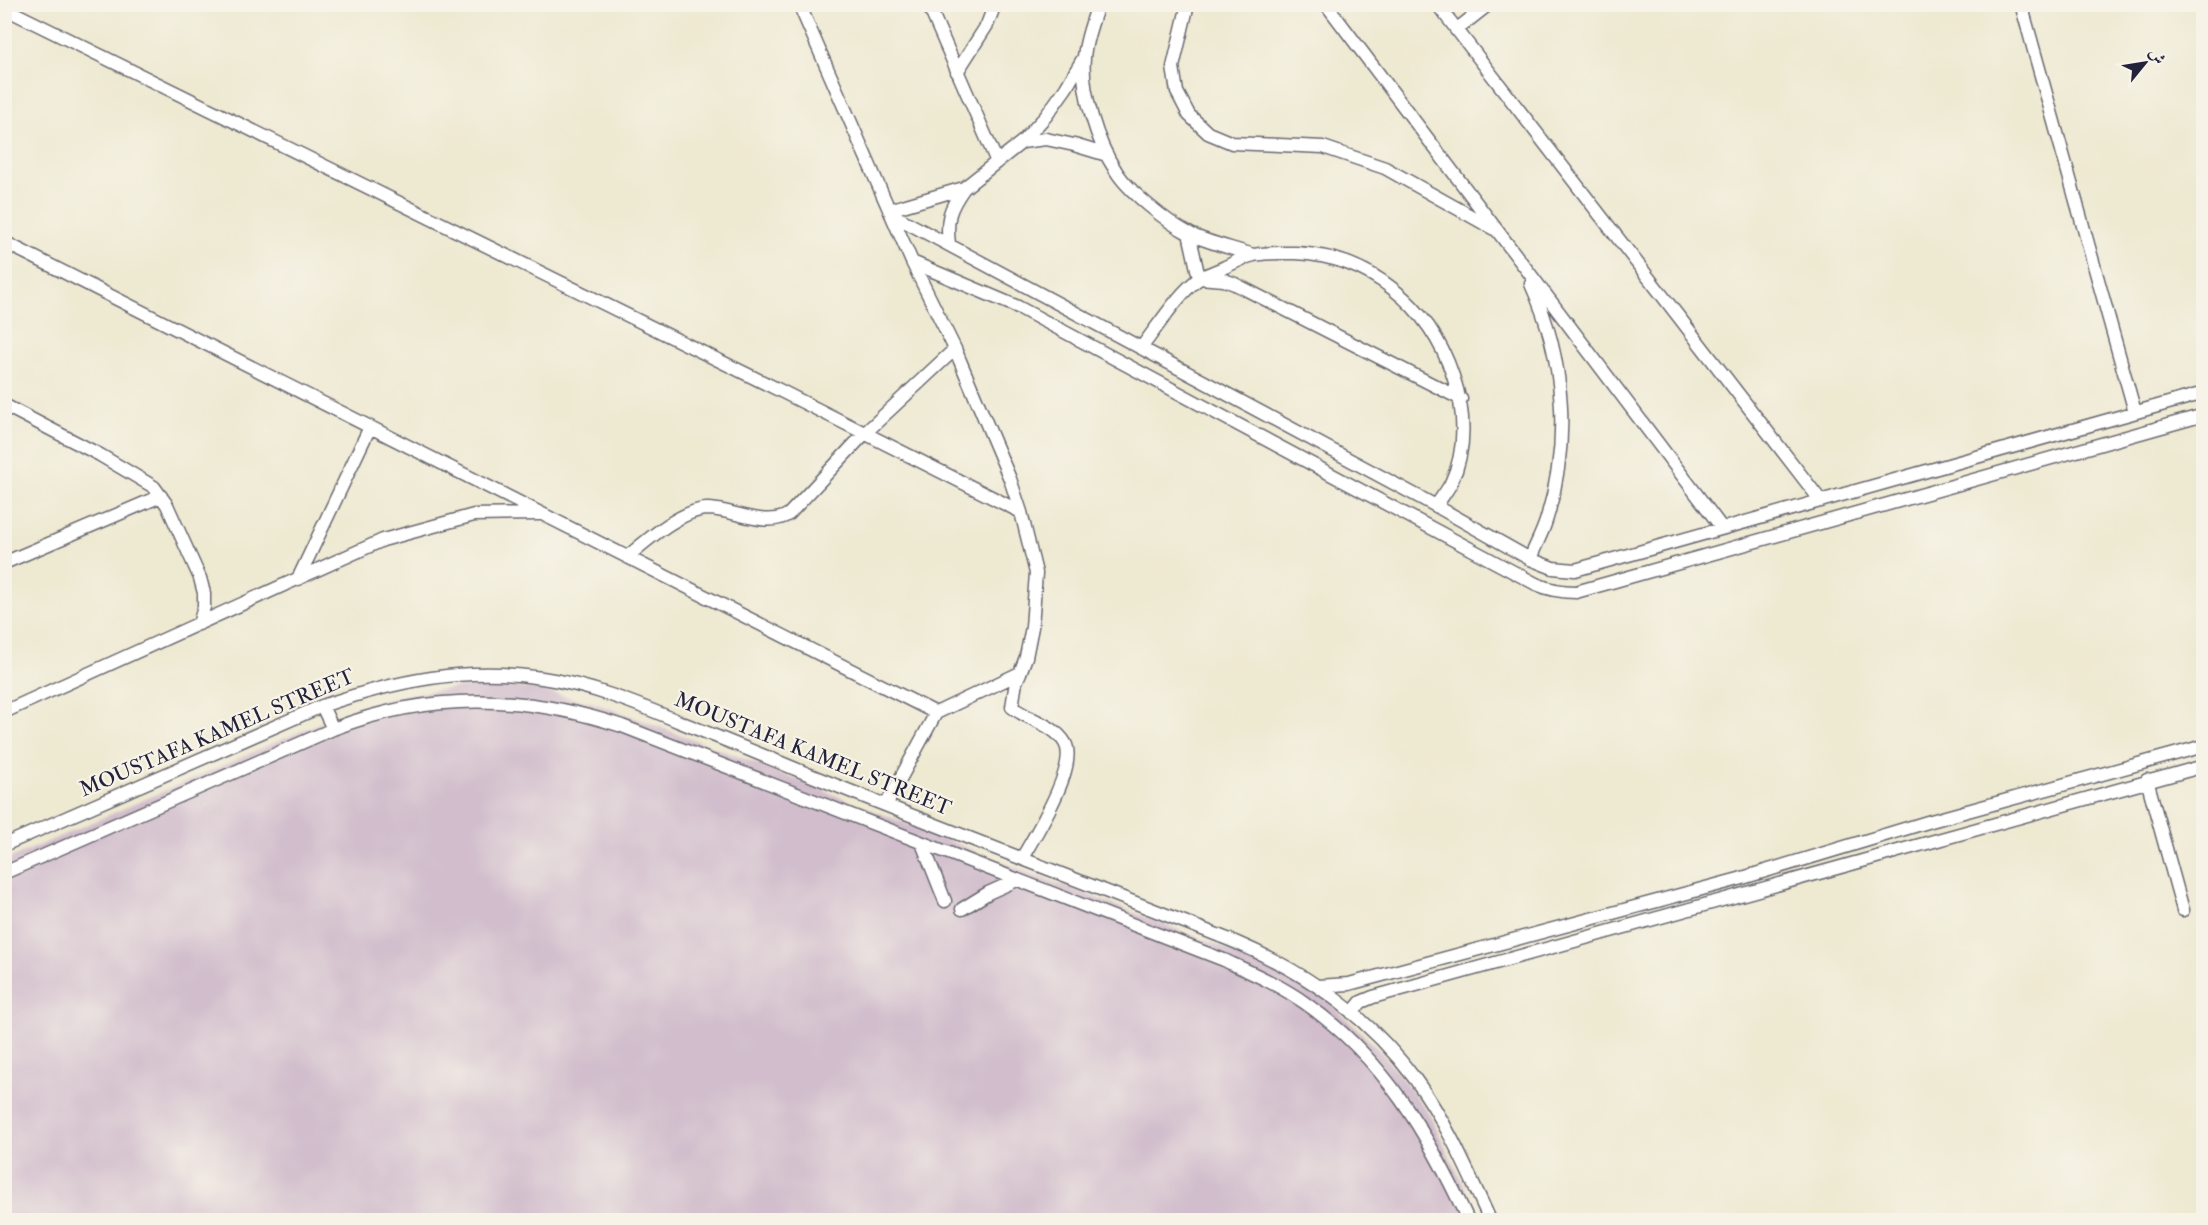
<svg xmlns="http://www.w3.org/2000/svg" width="2208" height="1225" viewBox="0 0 2208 1225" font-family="'IM FELL Double Pica',Amiri,serif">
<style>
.industrial{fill:#d1bdcc}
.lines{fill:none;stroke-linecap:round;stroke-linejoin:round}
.minor-casing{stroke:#696870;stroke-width:15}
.minor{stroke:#fff;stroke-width:12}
.labels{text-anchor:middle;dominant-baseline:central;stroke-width:4.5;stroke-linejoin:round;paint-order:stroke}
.street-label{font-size:21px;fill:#22223b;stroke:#f7f3e8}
</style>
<rect width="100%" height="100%" fill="#f7f3e8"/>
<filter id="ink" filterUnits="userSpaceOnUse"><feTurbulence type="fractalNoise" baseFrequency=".0167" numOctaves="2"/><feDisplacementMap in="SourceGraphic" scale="12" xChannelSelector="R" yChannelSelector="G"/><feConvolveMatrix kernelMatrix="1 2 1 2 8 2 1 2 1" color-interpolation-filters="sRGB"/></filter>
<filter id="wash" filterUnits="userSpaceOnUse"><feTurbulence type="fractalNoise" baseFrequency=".008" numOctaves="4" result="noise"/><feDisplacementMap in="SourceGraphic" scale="24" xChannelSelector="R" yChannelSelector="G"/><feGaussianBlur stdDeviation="1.35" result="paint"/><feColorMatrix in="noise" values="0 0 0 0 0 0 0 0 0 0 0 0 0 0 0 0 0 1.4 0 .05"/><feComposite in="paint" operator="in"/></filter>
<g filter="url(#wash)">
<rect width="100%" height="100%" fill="#eee9d1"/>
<path class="industrial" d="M463 687 531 688 597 704 740 757 974 851 1267 964 1327 1000 1383 1054 1428 1112 1481 1220H5L4 861 354 708 410 694Z"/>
</g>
<g filter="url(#ink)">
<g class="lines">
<defs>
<path id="minor" d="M799 4 912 262 955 349 1010 479 1021 512 1036 573 1032 627 1026 657 1020 673 936 713 886 805
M928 4 997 162
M1098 4C1093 21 1085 40 1084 58 1081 91 1097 143 1116 171 1128 191 1167 222 1188 233 1208 243 1233 248 1253 255
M1188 4 1173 67 1177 92 1189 115 1208 133 1232 143 1323 147 1385 168 1494 229
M1326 4 1722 528
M1437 4 1821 501
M2021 4 2135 412
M4 8 781 391 1021 512
M1456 30 1489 4
M957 72 987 25 995 4
M1022 142 1046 139 1074 145 1107 155
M889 210 964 188 1022 142 1046 116 1066 88 1084 57
M891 214 1436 506 1530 559 1553 568 1575 570 2204 393
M1189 233 1199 278 1224 280 1235 284 1461 399
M4 242 936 713
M949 244C946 219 949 209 964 188
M912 262 1018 307 1536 584C1550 590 1561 592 1576 592L2204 415
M1141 348C1156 329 1180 291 1200 278 1207 274 1217 271 1225 267 1234 263 1244 257 1254 255 1267 252 1282 253 1295 253 1370 256 1430 306 1453 376 1465 410 1467 449 1451 483 1447 491 1441 498 1436 506
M4 405 100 455 154 487 167 505 200 578 204 593V607L199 624
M627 557C646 541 681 510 707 509 733 509 766 529 789 514L865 433 955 349
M1530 559C1535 546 1542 534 1546 521 1571 442 1565 359 1531 284
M4 563 161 496
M298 579 370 427
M1020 673 1016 682 1012 707C1028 720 1054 724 1065 743 1079 766 1034 837 1022 858
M322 706 333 729
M4 712 383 540 474 515 538 514
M2147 780 2183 910
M922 843 945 901
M4 845 322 706C395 681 464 666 542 678 590 685 635 703 680 722 723 739 767 757 810 775 951 832 1094 886 1235 942 1306 972 1369 1017 1415 1079 1447 1122 1468 1172 1490 1220
M4 873 333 729C429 691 525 694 622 726L1224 960C1252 973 1280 985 1305 1003 1384 1058 1428 1134 1468 1220
M962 909 988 893 1017 880
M1318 986 1349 984 1739 879 1931 821 2204 746
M1352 1013 1361 1002 1373 997 2204 766"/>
</defs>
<use href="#minor" class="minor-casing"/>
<use href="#minor" class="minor"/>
</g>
</g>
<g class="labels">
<g class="street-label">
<text transform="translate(217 733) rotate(-23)">MOUSTAFA KAMEL STREET</text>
<text transform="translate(813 754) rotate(22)">MOUSTAFA KAMEL STREET</text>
</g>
</g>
<rect width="2208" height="1225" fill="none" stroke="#f7f3e8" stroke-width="24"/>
<g transform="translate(2145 63) rotate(60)" stroke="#f7f3e8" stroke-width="4.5" paint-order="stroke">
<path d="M0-4.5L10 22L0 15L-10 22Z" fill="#22223b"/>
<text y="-9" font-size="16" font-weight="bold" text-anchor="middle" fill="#22223b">ش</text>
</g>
</svg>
